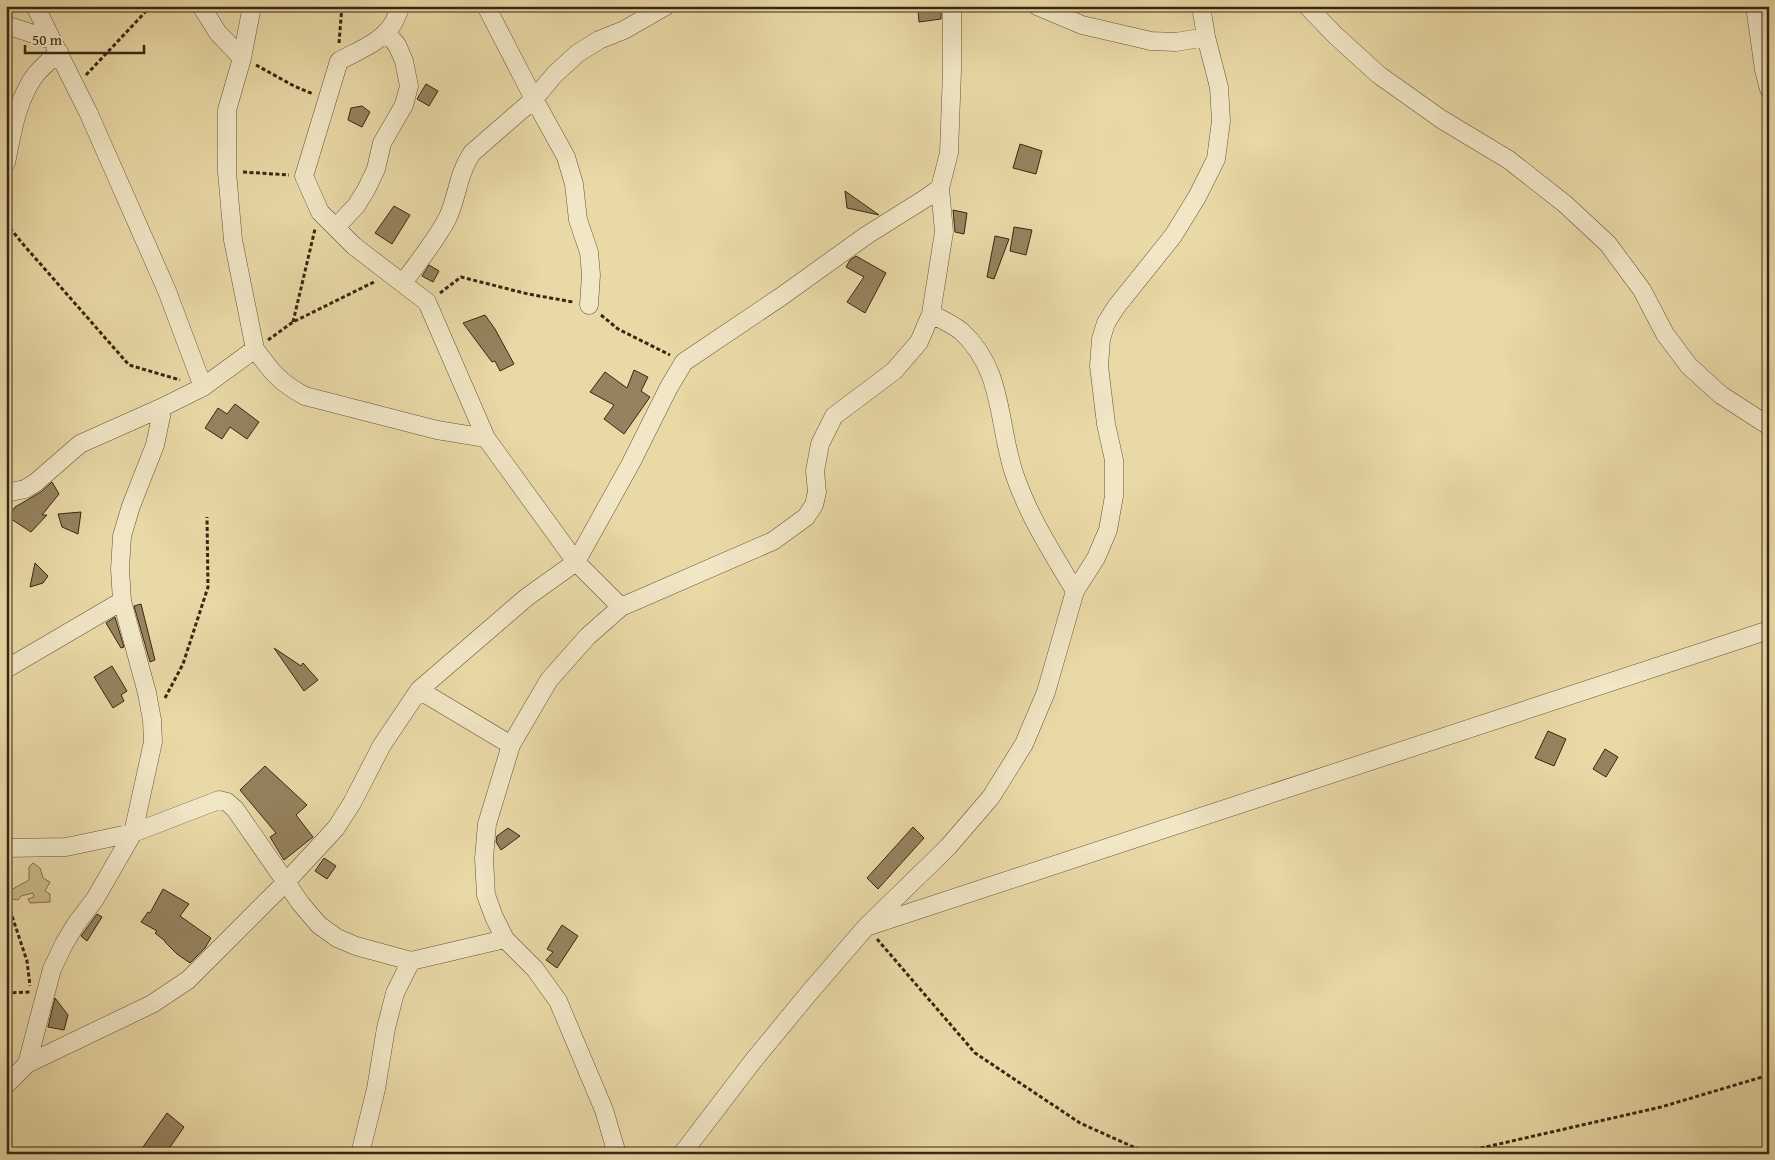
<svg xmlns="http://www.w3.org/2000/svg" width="1775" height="1160" viewBox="0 0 1775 1160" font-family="'Gentium Book Plus',serif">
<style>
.green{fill:#cbbb8e;stroke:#827050}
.building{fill:#95835f;stroke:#392612}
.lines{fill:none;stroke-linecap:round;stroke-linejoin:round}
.street-casing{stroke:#655337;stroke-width:19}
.path{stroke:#392612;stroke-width:3;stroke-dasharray:4 2.5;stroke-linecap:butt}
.street{stroke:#f1e6c6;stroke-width:18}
</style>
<rect width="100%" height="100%" fill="#e9d9a7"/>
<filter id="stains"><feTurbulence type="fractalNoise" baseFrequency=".004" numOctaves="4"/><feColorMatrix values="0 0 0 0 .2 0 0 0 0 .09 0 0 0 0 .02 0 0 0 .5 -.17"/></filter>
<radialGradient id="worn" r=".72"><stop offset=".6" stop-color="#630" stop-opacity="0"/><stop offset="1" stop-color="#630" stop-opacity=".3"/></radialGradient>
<path class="green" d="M33 863 40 868 43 878 50 882 45 891 50 894V902L30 903 28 899 34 897 33 893 21 896 18 900 12 899 9 891 29 880V867Z"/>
<path class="building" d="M941 7V19L919 22 918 10Z
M426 84 438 91 429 106 417 99Z
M362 106 370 112 362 127 348 120 351 108Z
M1020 144 1042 151 1036 174 1013 168Z
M845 191 879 215 847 208Z
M394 206 410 215 392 244 375 233Z
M953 210 967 213 964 234 955 232Z
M1014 227 1032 230 1026 255 1010 251Z
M995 236 1009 239 994 279 987 277Z
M856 256 886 273 865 313 847 302 864 277 846 267 850 260Z
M429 265 439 271 433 282 422 276Z
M485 315 495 329 514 364 500 371 495 361 492 362 463 323Z
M634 370 648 377 641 391 650 397 624 434 604 419 614 405 590 392 605 372 627 388Z
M235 404 259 422 247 439 230 427 222 439 205 428 218 408 227 414Z
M52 482 59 494 42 515H47L31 532 8 517 15 507 41 492Z
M81 512 78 534 62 527 58 514Z
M35 563 48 576 43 583 30 587Z
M141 604 155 660 150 662 134 606Z
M115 617 124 647 121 648 106 623Z
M274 648 301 666 303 663 318 680 304 691Z
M112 666 127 691 121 695 124 701 113 708 94 677Z
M1548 731 1566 739 1554 766 1535 758Z
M1605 749 1618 757 1606 777 1593 769Z
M265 766 307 805 296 815 313 837 284 860 270 837 276 833 240 790Z
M913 827 924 838 878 889 867 878Z
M508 828 520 836 501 850 496 842 497 836Z
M324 858 336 866 327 879 315 871Z
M163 889 189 904 180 916 211 938 205 948 190 963 177 954 165 942V941L155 933 157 931 141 922 148 912 150 913Z
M97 914 102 917 87 941 81 936Z
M562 925 578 936 557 968 546 960 553 952 547 949Z
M55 998 68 1015 64 1030 48 1027Z
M167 1113 184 1127 168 1150 165 1154H138Z"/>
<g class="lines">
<defs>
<path id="street" d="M35 6 89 114 167 291 203 387
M201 6 218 33 242 58
M401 6C398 12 396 19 392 25 380 43 357 51 339 61L304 176 320 212 354 246 427 302 486 438 576 562 621 607
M486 6 534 99 566 157 574 184 578 220 589 252 591 275 589 305
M1037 6 1082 25 1151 41 1176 42 1206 37
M1307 6 1336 36 1379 75 1441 119 1509 160 1565 204 1608 244 1642 290 1665 334 1689 366 1721 395 1769 426
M1755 6 1764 70 1769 89
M6 25 52 40
M6 163C12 133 17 99 36 74 43 66 51 59 59 52
M336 227 356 206 366 190 376 169 382 143 404 105 409 86 404 61 397 45 386 32
M403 283C418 262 435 242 447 219 458 197 457 175 472 153L534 99 555 74 578 53 599 40 624 30 666 6
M931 314C941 319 952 324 961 331 1005 371 997 425 1015 476 1029 517 1053 554 1075 591
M255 349C271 371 280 383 305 396L437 430 486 438
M6 493 25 489 35 483 80 444 163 407 203 387 255 349 233 240 227 172V110L242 58 252 6
M6 669 122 601
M419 690 511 745 487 824 484 858 486 895 494 917 505 939 535 969 558 1001 604 1110 617 1154
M511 745 549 680 588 636 621 607 773 541 806 517 814 505 817 492 815 471 820 444 834 416 894 371 919 342 931 314 944 232 940 188
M6 848 66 847 133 833 219 800 227 802 235 809 301 904 319 925 337 938 356 946 411 961 505 939
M869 926 1769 630
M27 1064 52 969 64 944 76 924 95 899 133 833 153 742 152 720 147 693 122 601 120 569 122 536 131 506 155 445 163 407
M6 1085 27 1064 152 1004 188 980 287 881 336 828 352 803 382 745 419 690 527 597 576 562 631 463 669 387 684 362 782 296 867 235 926 198 940 188 949 153 952 70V6
M360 1154 376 1089 386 1028 395 993 411 961
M682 1154 753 1061 809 993 866 927 948 847 991 797 1024 744 1046 692 1075 591 1096 558 1108 530 1114 496V460L1106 424 1099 366 1101 339 1106 323 1116 307 1173 236 1197 197 1216 159 1221 121 1219 87 1206 37 1201 6"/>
</defs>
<use href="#street" class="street-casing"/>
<path class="path" d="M339 43 342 6
M256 65 294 86 313 94
M86 75 151 6
M243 172 289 175
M6 223 22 243 129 365 180 380
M440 293 461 277 528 294 573 302
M601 315 618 329 670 355
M293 322 315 229
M268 340 293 322 374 282
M165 698 183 664 208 587 207 517
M6 898 27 961 30 986
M877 939 975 1053 1080 1123 1149 1154
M6 993 31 992
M1455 1154 1661 1107 1769 1075"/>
<use href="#street" class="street"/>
</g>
<rect width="1775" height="1160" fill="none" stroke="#e9d9a7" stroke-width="25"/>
<rect x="8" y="8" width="1760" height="1145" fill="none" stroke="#392612" stroke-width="2.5"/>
<rect x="12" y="12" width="1750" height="1135" fill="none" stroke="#392612"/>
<path d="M25 45v8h119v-8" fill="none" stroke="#392612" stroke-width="2.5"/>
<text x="32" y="45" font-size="15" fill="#392612" stroke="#f1e6c6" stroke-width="4" paint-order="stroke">50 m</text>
<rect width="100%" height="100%" filter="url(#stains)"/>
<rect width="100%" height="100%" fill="url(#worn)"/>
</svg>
